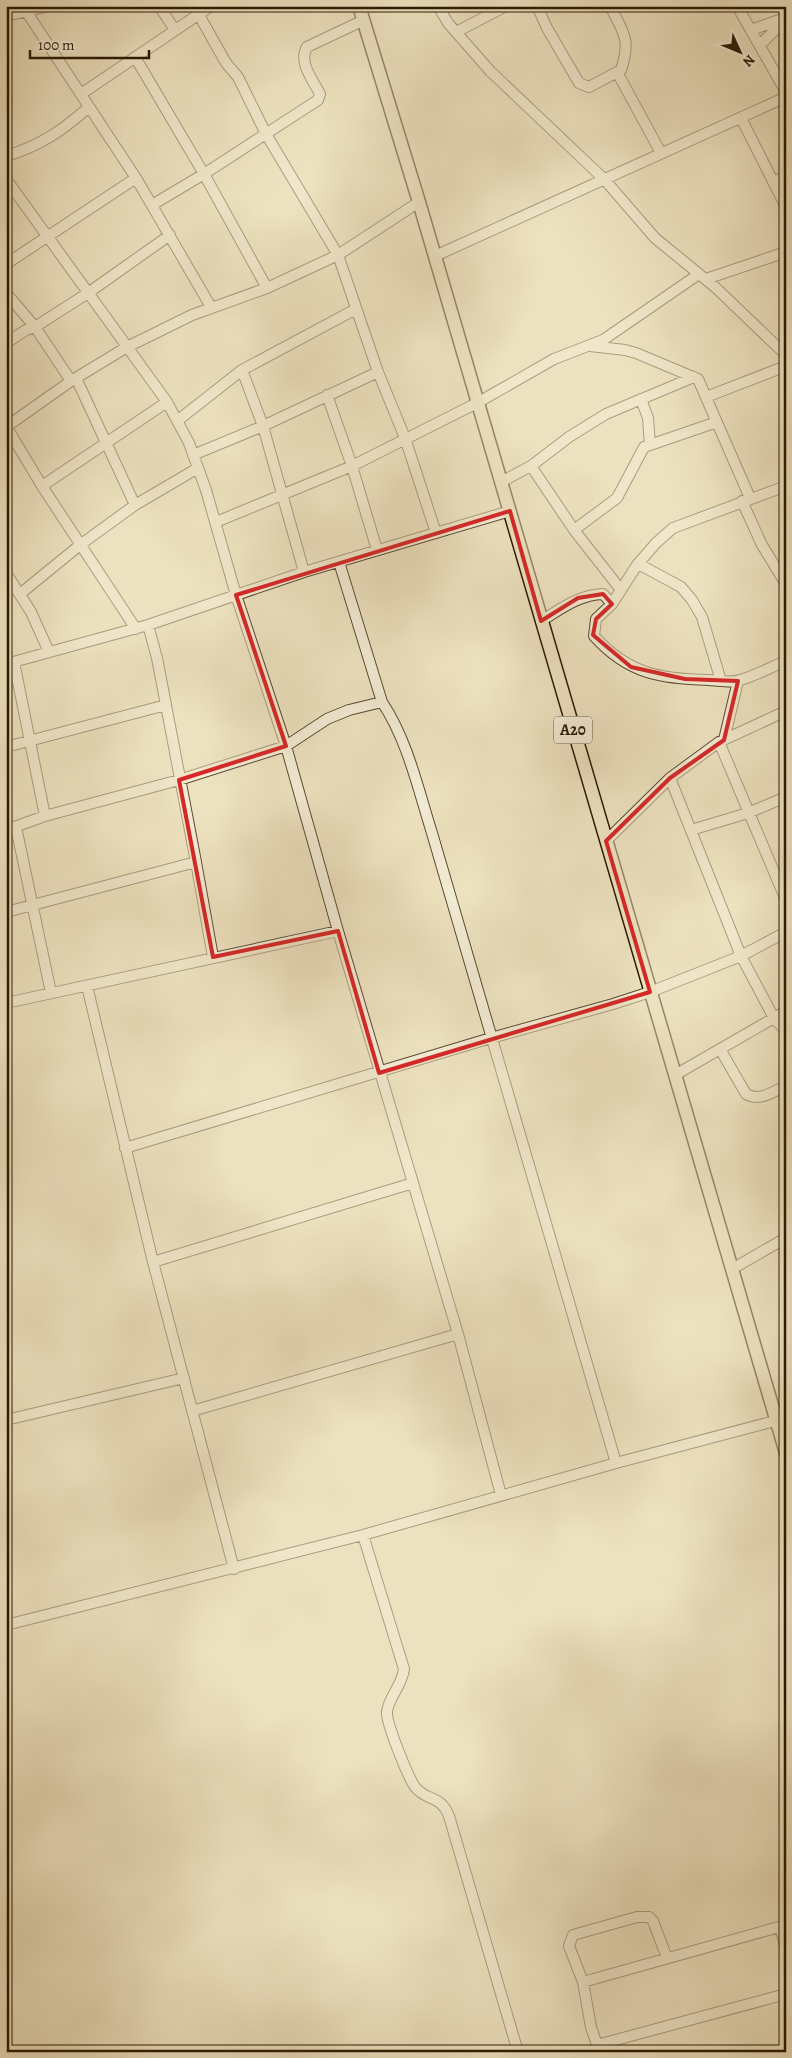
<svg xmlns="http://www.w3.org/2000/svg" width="792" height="2058" viewBox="0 0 792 2058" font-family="Alegreya,serif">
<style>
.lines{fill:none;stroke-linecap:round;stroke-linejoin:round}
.minor-casing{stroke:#5b4a32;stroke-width:12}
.major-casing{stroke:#2a1803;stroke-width:15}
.minor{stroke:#f3ecd5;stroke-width:10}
.major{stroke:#ede2bf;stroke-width:12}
.marked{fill:none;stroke:#d62828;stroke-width:4;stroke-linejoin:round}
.labels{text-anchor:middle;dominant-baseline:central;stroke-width:4.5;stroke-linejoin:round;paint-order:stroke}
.shield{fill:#f3ecd5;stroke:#665842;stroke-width:1}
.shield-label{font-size:16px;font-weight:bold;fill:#2a1803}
</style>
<rect width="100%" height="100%" fill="#ede2bf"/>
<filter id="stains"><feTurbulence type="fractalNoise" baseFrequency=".004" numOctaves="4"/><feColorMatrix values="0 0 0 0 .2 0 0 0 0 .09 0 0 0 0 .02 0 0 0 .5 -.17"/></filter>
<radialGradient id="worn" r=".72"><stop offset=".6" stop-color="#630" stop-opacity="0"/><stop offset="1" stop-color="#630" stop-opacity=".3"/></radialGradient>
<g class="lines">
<defs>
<path id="minor" d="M159 6 175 30
M438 6 448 23 490 71 604 179 655 238 715 287 786 355
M537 6 547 28 579 83 589 87 621 70C631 40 624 33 610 6
M737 6 786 92
M26 11 136 178 211 307
M199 15 226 63 238 77 266 134 338 255 378 372 405 438 436 533
M6 16 49 6
M751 30 782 19
M456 32 506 6
M760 45 786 19
M135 57 204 174 267 288
M617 72 661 153
M81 94 211 6
M741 118 786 207
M6 156C40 146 63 130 89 107
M6 179 167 402 189 443 206 490 236 595 286 746 338 931
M773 182 786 176
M152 205 204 174 318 100 320 94C313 80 298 62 307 47L364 20
M435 256 786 97
M6 264 136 178
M706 279 786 252
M6 293 35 327 71 381
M6 343 26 330 35 327 88 293 170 235
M590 346 625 350 636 353 698 379 750 498
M242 370 263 426 304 572
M76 378 135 505
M327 395 352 466 377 550
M706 397 786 366
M641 399 648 418 650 445
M177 421 242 370 356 309
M6 426 42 486 136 629
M6 427 71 381 127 347 192 315 267 288 338 255 419 202
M193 455 263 426 378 372
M531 466 574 530 621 590
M501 482 531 466 569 437 606 414 694 377
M42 486 167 402
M742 501 762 545 786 584
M216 522 352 466 477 403 554 359 603 340 699 274
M574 530 617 498 644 447 717 422
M339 562 382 702C408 741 418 789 432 833L616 1463
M637 565 644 567 681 587 692 600 702 617 721 681
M6 573 31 612 49 652
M20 594 80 545 135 505 198 468
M612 604 596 619 594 636C628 674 661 679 709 680 718 681 731 683 740 680 755 676 771 667 786 661
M541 621C561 609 578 595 603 594L612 604 637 565 656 543 673 528 786 486
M148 625 157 658 196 862
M14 662 45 816
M6 664 148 625 304 572 510 511
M724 740 738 681
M719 742 786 900
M6 747 166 705
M670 778 741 956 774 1018 786 1031
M16 827 51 993
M6 830 45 816 179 780 286 746 327 719 349 710 382 702
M691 830 748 813 786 797
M606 841 670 778 719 742 786 711
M6 912 196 862 213 957
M87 986 153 1262 234 1569
M6 1003 338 931 458 1334 501 1495
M720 1049 746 1094C760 1102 772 1092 786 1086
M675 1075 786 1011
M125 1148 491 1038 613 1004 650 992 741 956 786 932
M153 1262 413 1183
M732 1269 786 1238
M192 1411 458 1334
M6 1420 184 1378
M363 1535 404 1669C402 1686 388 1698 387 1712 386 1723 408 1777 415 1787 427 1802 440 1794 449 1816L518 2052
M6 1625 363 1535 616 1463 786 1418
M780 1927 786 1948
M667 1958 653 1921 649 1917H637L573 1935 569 1946 583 1982 591 2027 597 2045 786 1994
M583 1982 786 1925"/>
<path id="major" d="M359 6 419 202 786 1453"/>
</defs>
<use href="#minor" class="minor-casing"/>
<use href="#major" class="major-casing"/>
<use href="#minor" class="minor"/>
<use href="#major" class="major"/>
</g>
<path d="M0 0H792V2058H0ZM510 511 541 621 578 598 603 594 612 604 596 619 593 635 631 667 685 679 738 681 724 740 670 778 606 841 650 992 379 1073 338 931 213 957 179 780 286 746 236 595Z" fill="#ede2bf" fill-opacity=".55" fill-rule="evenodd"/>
<path class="marked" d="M510 511 541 621 578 598 603 594 612 604 596 619 593 635 631 667 685 679 738 681 724 740 670 778 606 841 650 992 379 1073 338 931 213 957 179 780 286 746 236 595Z"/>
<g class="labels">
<rect class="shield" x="554" y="716.5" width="38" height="27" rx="4"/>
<g class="shield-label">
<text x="573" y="730">A20</text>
</g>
</g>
<rect width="792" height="2058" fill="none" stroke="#ede2bf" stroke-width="25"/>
<rect x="8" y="8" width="777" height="2043" fill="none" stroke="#2a1803" stroke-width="2.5"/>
<rect x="12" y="12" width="767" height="2033" fill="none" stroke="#2a1803"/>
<g transform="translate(740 52) rotate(134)" stroke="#f3ecd5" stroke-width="4" paint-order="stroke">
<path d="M0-4L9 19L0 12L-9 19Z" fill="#2a1803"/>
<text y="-8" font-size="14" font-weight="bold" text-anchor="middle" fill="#2a1803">N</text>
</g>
<path d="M30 50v8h119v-8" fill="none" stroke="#2a1803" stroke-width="2.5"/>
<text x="38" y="50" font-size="15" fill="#2a1803" stroke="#f3ecd5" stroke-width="4" paint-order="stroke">100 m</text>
<rect width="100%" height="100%" filter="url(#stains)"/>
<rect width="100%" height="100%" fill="url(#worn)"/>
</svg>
